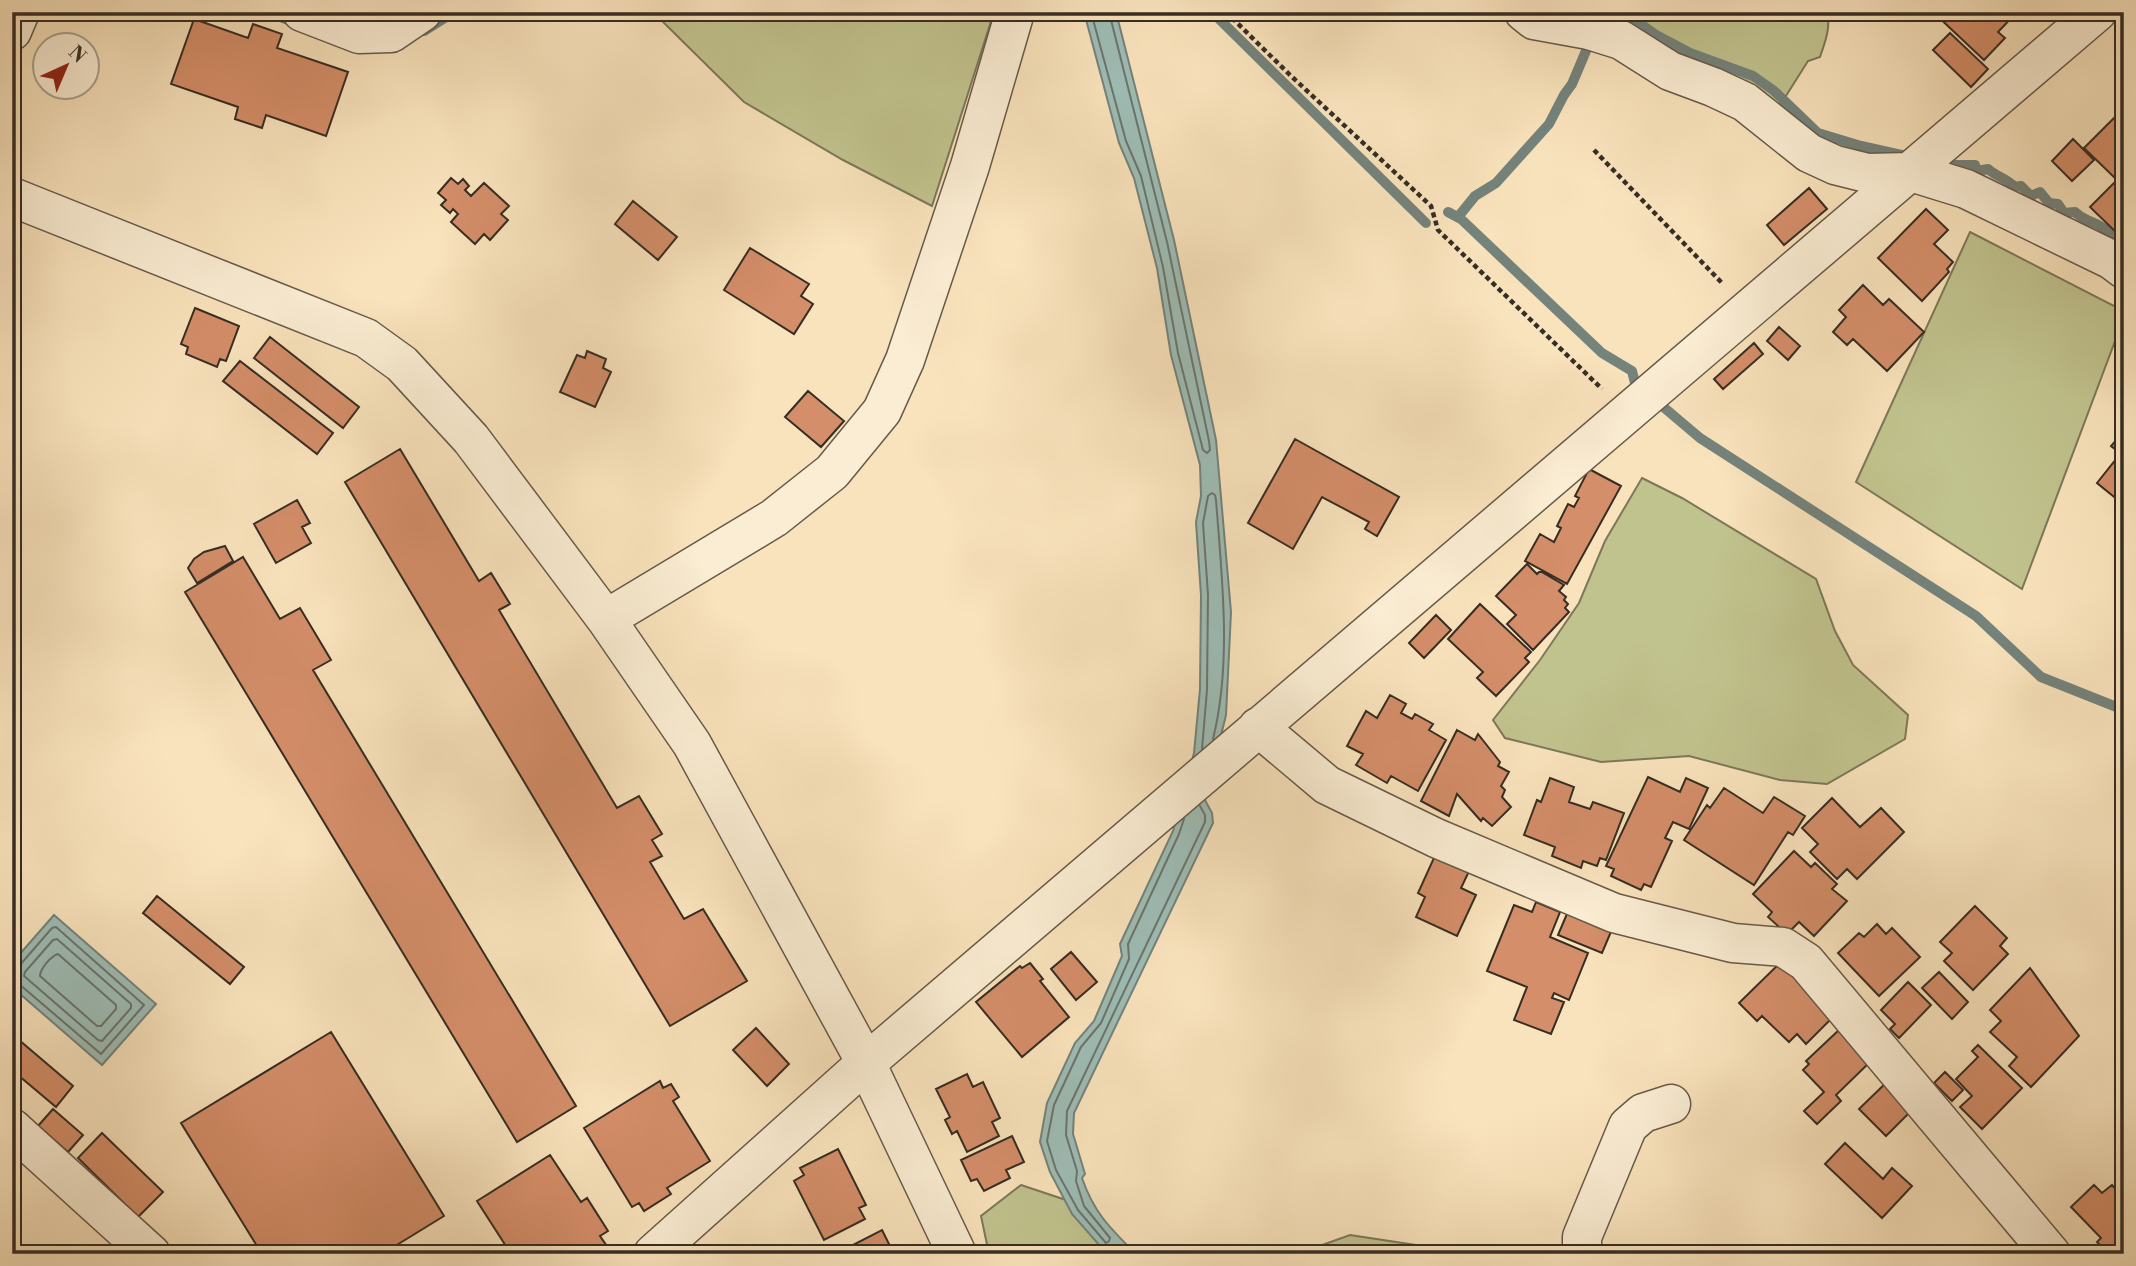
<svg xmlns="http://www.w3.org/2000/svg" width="2136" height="1266" viewBox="0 0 2136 1266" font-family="'Libre Bodoni',serif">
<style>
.green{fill:#c1c38e;stroke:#7c7859;stroke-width:2}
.water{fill:#9ebdb6;stroke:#74837c;stroke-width:2}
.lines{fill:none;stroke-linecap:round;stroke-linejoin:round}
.shore{stroke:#6a756d;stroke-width:2}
.stream{stroke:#74837c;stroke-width:10}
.building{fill:#d48e69;stroke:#362d24;stroke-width:2}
.minor-casing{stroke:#675a4a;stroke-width:41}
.path{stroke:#362d24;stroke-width:4.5;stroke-dasharray:5 3.5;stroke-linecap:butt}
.minor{stroke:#fbedd3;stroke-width:38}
</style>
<rect width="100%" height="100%" fill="#f9e3bc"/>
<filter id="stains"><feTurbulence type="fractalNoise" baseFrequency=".00286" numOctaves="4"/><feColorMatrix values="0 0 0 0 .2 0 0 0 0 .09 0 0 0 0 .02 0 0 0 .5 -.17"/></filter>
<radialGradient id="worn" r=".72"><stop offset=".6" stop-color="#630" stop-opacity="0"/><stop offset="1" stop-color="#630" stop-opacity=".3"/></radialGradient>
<path class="green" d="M653 12H994L932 206 843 160 744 102Z
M1630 12H1827C1831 28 1825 42 1820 57L1808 61 1779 107 1660 46 1641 20Z
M1970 232 2124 311V317L2022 589 1856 482Z
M1642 478 1682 498 1816 579 1835 631 1853 665 1908 715 1905 739 1827 784 1780 780 1689 756 1601 762 1505 738 1493 720 1540 660 1579 603 1605 541Z
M1021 1185 1066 1200 1135 1254H989L981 1216Z
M1350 1235 1442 1249 1449 1254H1297Z"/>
<path class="water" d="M1084 12H1116L1174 240 1216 440 1231 612 1226 715 1205 800 1212 813 1213 823 1074 1113 1073 1134 1085 1174 1082 1178C1094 1213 1110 1228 1136 1254H1107L1072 1214 1050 1172 1040 1142 1047 1103 1075 1043 1094 1021 1122 956 1120 944 1173 831 1194 753 1200 689 1201 595 1196 522 1201 496 1200 465 1171 355 1157 268 1134 178 1119 143Z
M54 915 156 1004 102 1065 12 987V963Z"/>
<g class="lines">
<path class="shore" d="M1091 12 1126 141 1141 176 1163 267 1178 353 1203 450 1207 453 1210 450 1209 441 1167 242 1109 12
M1202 749 1207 690 1208 595 1203 523 1208 496 1212 493 1215 495 1216 500C1222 579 1232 662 1213 739
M1184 819 1179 834 1128 944 1129 959 1101 1023 1081 1047 1054 1105 1047 1141 1056 1170 1078 1210 1106 1243 1109 1241 1110 1238 1084 1206 1076 1181 1077 1171 1066 1135 1067 1111 1205 822V815L1200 806
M57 939 131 1004V1008L102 1041 98 1040 24 976 25 972 53 940Z
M58 954 116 1005V1009L101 1026H97L40 976C40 969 51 956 58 954Z
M12 967 20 965 52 928 56 927 144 1005 101 1054 19 984 12 982"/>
<path class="stream" d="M268 12 296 23
M1212 12 1426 223
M1624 12 1656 35 1690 53 1753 76 1773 90 1818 133 1861 146 1906 156
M424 31 454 12
M1939 162 1954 165H1975L1977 171 1988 169C1997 177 2006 178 2015 187L2021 186 2031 196 2040 192 2049 203 2058 204 2064 213 2075 212C2082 219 2086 219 2094 223 2103 226 2113 236 2124 241
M1448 212 1461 219 1602 353 1632 371 1635 383 1700 438 1976 616 2041 677 2124 710
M1458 217 1475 196 1496 183 1549 124 1564 95 1572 84 1591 39"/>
</g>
<path class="building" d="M1933 12H2017L1998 32 2005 38 1984 60Z
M194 19 248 38 253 24 282 34 277 48 348 72 326 136 266 115 262 128 235 119 238 107 171 84Z
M1950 33 1988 69 1971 87 1933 50Z
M2124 108V240L2090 207 2117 180 2084 148Z
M2073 139 2094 160 2072 181 2052 161Z
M451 178 458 184 463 179 469 186 465 190 471 196 484 183 509 206 501 214 508 220 490 240 484 234 475 244 451 222 458 214 453 209 450 213 441 205 446 200 438 193Z
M1809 188 1827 209 1784 245 1767 225Z
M633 201 677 237 658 260 615 224Z
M1926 209 1948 230 1934 244 1953 262 1947 269 1949 272 1922 301 1878 258Z
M750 248 809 284 801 296 813 304 794 334 724 290Z
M1863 285 1883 305 1889 299 1924 332 1887 371 1853 339 1847 345 1833 332 1846 317 1839 310Z
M195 308 239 326 226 361 220 359 217 367 186 354 188 347 181 344Z
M1779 327 1800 346 1788 360 1767 341Z
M270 337 359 407 343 428 254 358Z
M1754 343 1763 354 1723 389 1714 379Z
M587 351 606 359 603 368 611 372 595 407 560 392 577 355 585 358Z
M240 361 333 433 317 454 223 381Z
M808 391 844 421 821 447 785 417Z
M2124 431V456L2111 446Z
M1295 439 1399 497 1377 536 1365 529 1369 522 1322 497 1293 549 1248 523Z
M400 449 479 581 491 573 510 604 499 610 617 808 639 796 662 834 652 840 662 856 650 862 684 919 703 909 747 981 670 1026 345 482Z
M2117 458 2124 464V505L2097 483Z
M1589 469 1621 486 1567 584 1525 561 1540 534 1554 542 1561 528 1557 526 1568 504 1574 507 1579 498 1575 496Z
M297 500 310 523 302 527 311 543 276 563 254 524Z
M225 546 233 561 197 583 188 568 194 559 204 552Z
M243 557 280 619 300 608 331 660 313 670 576 1106 517 1142 185 592Z
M1527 564 1537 574 1540 571 1564 585 1559 591 1566 597 1564 600 1568 604 1565 608 1569 612 1533 650 1507 624 1516 615 1496 596Z
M1480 604 1531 652 1525 658 1529 662 1496 696 1477 678 1483 672 1448 639Z
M1436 615 1451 630 1424 658 1409 643Z
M1390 695 1406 704 1401 713 1412 719 1415 714 1433 724 1429 730 1446 740 1418 791 1391 776 1387 783 1356 765 1363 754 1347 746 1366 711 1377 718Z
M1457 730 1475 740 1478 734 1500 762 1498 766 1509 772 1501 786 1505 790 1502 797 1511 807 1492 826 1483 818 1481 821 1457 794 1449 816 1421 801Z
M1648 777 1680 792 1686 778 1708 788 1689 829 1673 822 1665 838 1672 841 1651 887 1644 884 1641 890 1611 876 1614 869 1606 866Z
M1550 778 1574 787 1569 802 1590 809 1593 802 1624 813 1606 860 1600 858 1597 866 1583 861 1581 868 1552 856 1555 847 1524 835 1537 800 1541 802Z
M1724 788 1763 813 1774 797 1805 816 1793 835 1788 832 1754 885 1684 840 1707 805 1710 808Z
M1832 798 1860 827 1881 808 1904 832 1857 879 1847 869 1837 879 1810 852 1818 844 1802 828Z
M1438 849 1472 865 1461 888 1476 895 1457 936 1416 917 1425 897 1418 893Z
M1794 851 1811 867 1815 863 1837 884 1832 889 1847 901 1814 936 1799 922 1787 934 1768 917 1772 912 1753 894Z
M157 896 244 967 230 984 143 913Z
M1536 902 1560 912 1550 937 1588 953 1569 1000 1554 993 1552 998 1564 1002 1551 1034 1514 1020 1527 987 1487 971 1514 905 1532 912Z
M1975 906 2007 938 2000 946 2008 954 1973 990 1944 961 1952 953 1940 942Z
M1569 909 1613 927 1602 953 1558 935Z
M1877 924 1886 934 1892 928 1920 957 1879 996 1838 953 1859 933 1864 937Z
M1071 952 1097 982 1076 1000 1051 969Z
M1782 961 1836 1014 1806 1044 1797 1034 1789 1042 1762 1016 1757 1021 1739 1003Z
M1030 963 1043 979 1040 981 1069 1017 1022 1057 976 1002 1020 966 1022 968Z
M2030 968 2079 1036 2031 1087 2009 1066 2017 1057 1990 1032 2001 1021 1990 1010Z
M1939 972 1968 1002 1952 1019 1922 988Z
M1908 982 1931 1005 1899 1038 1890 1029 1895 1024 1881 1010Z
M756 1028 789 1064 767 1086 733 1050Z
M1840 1029 1871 1061 1836 1095 1841 1101 1817 1124 1804 1111 1824 1092 1803 1070 1809 1064 1806 1061Z
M331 1032 444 1216 382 1254H262L181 1123Z
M12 1034 73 1086 56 1107 12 1070Z
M1978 1045 2022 1088 1982 1129 1960 1107 1972 1096 1956 1079 1978 1057 1972 1051Z
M1945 1072 1963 1090 1952 1101 1934 1083Z
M967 1074 973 1087 983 1082 1000 1118 992 1122 999 1136 967 1152 957 1131 952 1134 945 1120 950 1117 936 1089Z
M1890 1079 1916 1106 1886 1136 1859 1109Z
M660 1081 663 1088 671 1084 679 1097 673 1101 710 1161 667 1188 671 1194 644 1211 639 1203 632 1207 584 1128Z
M53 1109 83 1135 68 1152 38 1126Z
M102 1133 163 1192 138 1217 78 1158Z
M1012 1136 1024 1162 1006 1170 1010 1178 984 1191 977 1179 971 1181 961 1160Z
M1845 1143 1883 1179 1892 1168 1912 1186 1882 1218 1825 1164Z
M838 1149 866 1205 859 1208 865 1219 824 1240 794 1181 804 1175 800 1168Z
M550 1155 581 1202 587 1198 608 1231 600 1236 611 1252 609 1254H511L477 1201Z
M2094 1185 2102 1193 2112 1185 2119 1193 2124 1189V1254H2108L2097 1242 2101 1238 2071 1207Z
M882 1230 894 1254H855L851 1246Z"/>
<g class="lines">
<defs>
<path id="minor" d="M302 12 359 34 391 33 422 12
M1524 12 1534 20 1589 30 1621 40 1670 71 1713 87 1745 102 1809 153 1835 165 1867 173 1911 172 1966 189 2112 260 2124 269
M12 31 20 12
M12 197 366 338 402 364 471 439 606 619 692 744 866 1063 957 1254
M606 619 774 518 832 472 882 411 905 360 970 166 1015 12
M1258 727 1327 785 1436 838 1614 913 1733 943 1783 947 1806 962 2051 1254
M12 1128 151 1254
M653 1254 866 1063 2097 12
M1582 1254V1237L1628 1126 1643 1113 1671 1104"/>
</defs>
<use href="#minor" class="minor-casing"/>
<path class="path" d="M1226 12 1290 75 1431 206 1438 230 1602 389
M1594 150 1722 283"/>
<use href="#minor" class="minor"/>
</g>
<rect width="2136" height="1266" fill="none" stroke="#f9e3bc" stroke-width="42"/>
<rect x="14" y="14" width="2108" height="1238" fill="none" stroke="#362d24" stroke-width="3.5"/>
<rect x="21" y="21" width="2094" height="1224" fill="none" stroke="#362d24" stroke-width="2"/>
<g transform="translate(66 66) rotate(44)"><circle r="33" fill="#fbedd3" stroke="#aca08d" stroke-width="2"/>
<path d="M0-5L12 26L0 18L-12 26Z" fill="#8f2418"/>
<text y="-10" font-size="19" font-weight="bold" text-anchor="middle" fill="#362d24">N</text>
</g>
<rect width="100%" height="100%" filter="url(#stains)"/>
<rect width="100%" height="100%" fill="url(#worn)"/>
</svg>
